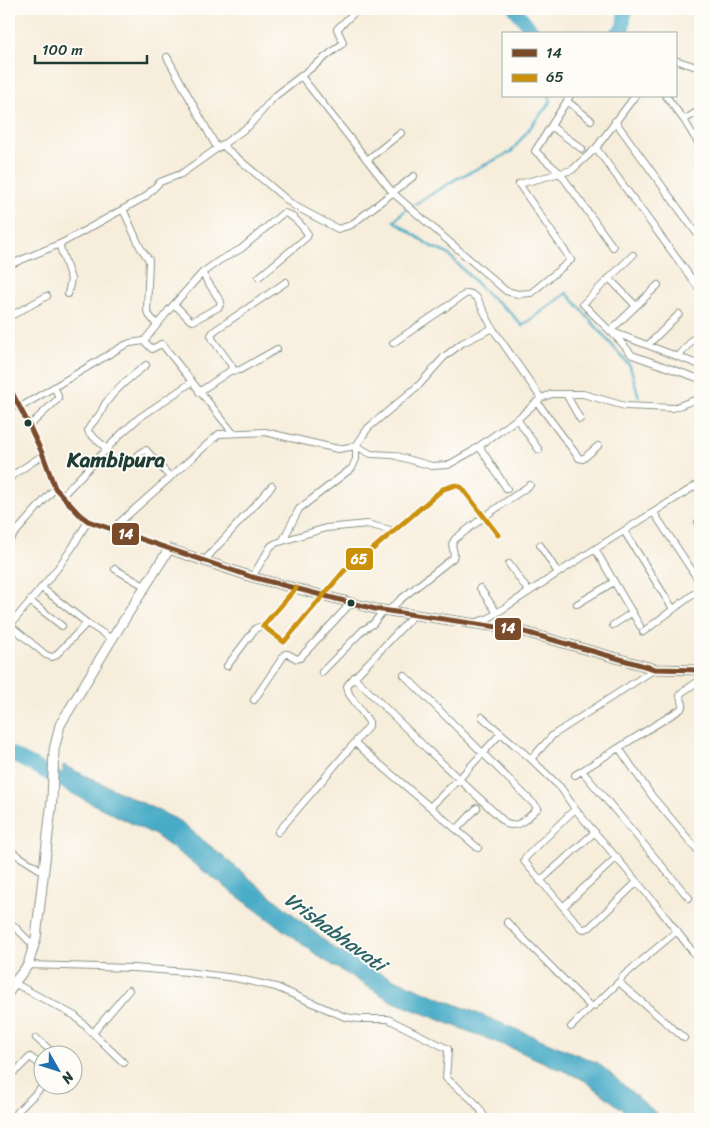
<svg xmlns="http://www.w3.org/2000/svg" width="709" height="1128" viewBox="0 0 709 1128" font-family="Sriracha,sans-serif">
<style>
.water{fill:#48acc7;stroke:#34747e}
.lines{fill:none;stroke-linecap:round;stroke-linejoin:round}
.stream{stroke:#48acc7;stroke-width:2.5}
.river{stroke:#48acc7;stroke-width:14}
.street-casing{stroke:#8b9588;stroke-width:8}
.secondary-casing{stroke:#8b9588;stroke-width:11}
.street{stroke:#fff;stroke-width:6}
.secondary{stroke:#fff;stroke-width:9}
.bus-1-casing{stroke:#fdfcf7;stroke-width:9}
.bus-2-casing{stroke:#fdfcf7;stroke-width:9}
.bus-1{stroke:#7a4b2a;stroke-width:5}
.bus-2{stroke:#cc910a;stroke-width:5}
.bus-dot{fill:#1f3d34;stroke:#fdfcf7;stroke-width:2}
.labels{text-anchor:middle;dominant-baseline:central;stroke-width:4;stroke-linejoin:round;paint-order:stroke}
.water-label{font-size:20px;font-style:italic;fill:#2d6467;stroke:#fdfcf7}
.quarter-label{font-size:21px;font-weight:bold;fill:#1f3d34;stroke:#fdfcf7}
.line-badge{stroke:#fdfcf7;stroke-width:2}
.badge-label{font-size:14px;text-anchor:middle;font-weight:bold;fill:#fff}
</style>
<rect width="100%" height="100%" fill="#fdfcf7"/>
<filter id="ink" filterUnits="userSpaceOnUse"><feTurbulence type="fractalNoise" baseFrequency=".02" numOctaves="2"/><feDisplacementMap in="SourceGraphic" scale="10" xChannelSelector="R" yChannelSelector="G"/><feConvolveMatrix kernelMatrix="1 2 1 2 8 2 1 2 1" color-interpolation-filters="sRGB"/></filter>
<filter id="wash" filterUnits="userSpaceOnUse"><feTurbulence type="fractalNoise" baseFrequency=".0096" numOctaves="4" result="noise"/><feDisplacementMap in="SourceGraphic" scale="20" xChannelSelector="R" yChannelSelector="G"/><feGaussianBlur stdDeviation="1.12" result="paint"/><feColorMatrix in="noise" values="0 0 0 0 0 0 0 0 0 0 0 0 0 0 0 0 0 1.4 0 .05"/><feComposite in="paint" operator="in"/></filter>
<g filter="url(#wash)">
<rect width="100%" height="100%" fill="#f7eddb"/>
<path class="water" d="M63 765 180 821 335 949 382 974 598 1063 663 1119H635L584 1080 514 1049 391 1001 321 958 155 835 63 789Z"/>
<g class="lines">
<path class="stream" d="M549 96 551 101 511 152 456 179 404 211 394 221 432 247 448 254 488 295 510 312 522 326 567 293 630 366 639 397"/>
<path class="river" d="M515 9 535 34
M616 34 623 28 625 9
M9 753 78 789"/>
</g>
</g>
<g filter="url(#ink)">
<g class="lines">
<defs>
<path id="street" d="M167 57 217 148
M675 60 700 68
M301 76 393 193 506 291 518 294 531 293 571 260 519 184 572 170 596 148
M570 96 535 151 560 173 613 247
M635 96 596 148 700 290
M666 96 684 120 700 146
M567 101 591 120
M684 120 700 110
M615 121 700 238
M551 126 582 149
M222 145 293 205 338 229 351 225 414 176
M367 160 401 133
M123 209 140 247 149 260 147 311 149 315 157 325
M59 244 71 279 68 294
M633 255 583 304 621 342 632 355 700 379
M9 265 62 243 145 197 160 182 181 174 249 126 274 97 342 44 343 42 337 29 358 9
M609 278 636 306
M658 285 610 331 700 365
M174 304 190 320 193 321 219 307 221 302 202 273
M9 317 47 296
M393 343 467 293 471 294 477 298 493 329
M648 345 679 314
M678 357 694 338
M230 371 240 370 277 349
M9 387 28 423 43 455 55 488 79 514 88 521 169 549
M199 392 230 371 232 366 213 340 211 335 214 331 286 282
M566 394 580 419
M695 400 700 405
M537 402 579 458 583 459 598 446
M19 408 123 346 130 343 144 341
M517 419 539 450
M29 426 58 399V395L54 387
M233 433 162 344H161L152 349 144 341 169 310 202 273 220 260 241 249 282 214 284 213C293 215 303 227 308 234L307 237 259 277
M479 446 507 489
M107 449 89 433 88 430C90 424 96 420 100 414 102 411 103 407 105 404 116 388 131 377 146 365
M130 462 143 451 146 450 170 477
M9 480 13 475 43 455
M63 495 122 433 139 418 192 382
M654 513 697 578 700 577
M698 522 700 520
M111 530 219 434 265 432 338 449 356 446 371 454 393 455 432 466 448 465 471 452 521 416 541 398 552 394H583L625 406 673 408 700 398
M624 531 673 609
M9 540 55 488
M283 540 299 509 352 468 356 459V446L368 428 419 385 444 357 462 343 491 329H493L541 398
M540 545 558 573
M595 549 640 626
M204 561 272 486
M509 564 529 592
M115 569 146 587
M252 577 271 546 276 543 326 528 367 524 394 531
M42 588 87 623 112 639
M296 588 263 626 284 642 344 571 374 548 443 489 456 485 462 488 498 535
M480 588 497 613
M30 601 62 626
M577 604 614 582
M388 611 401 599 453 558 454 554 452 544 455 539 484 517 530 485
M87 623 55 656 52 657 46 655 11 626V624L57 569 72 548 88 521
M474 623 489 618 595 549 700 483
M613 625 633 612
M643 632 695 593
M227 666 256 628 263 626
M655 669 553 735 531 759 561 788 575 809 654 902 700 961
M322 672 363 630 373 624 383 611
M354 677 428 750 507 824C519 829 529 816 538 808L404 675
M254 700 285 654H288L297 659 300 658 351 603
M482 717 531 759
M355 743 478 848
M619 748 652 796 700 853
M582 771 689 898
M575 775 681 709 683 704 680 696 681 693 700 680
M430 807 459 779 501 733
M575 809 525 858 524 861 581 928 584 929 590 927 637 882
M457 829 477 808
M278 832 369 726V722L349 694 347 686 350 682 414 615
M9 850 44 872
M540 881 595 832
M563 907 617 857
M9 921 34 946
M507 922 591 1007 594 1006 620 981
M677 931 622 977 620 981 622 985 684 1038
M28 965 133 968 187 972 235 978 276 987 345 1017 359 1019H388L448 1049V1051L446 1078C460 1091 478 1100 485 1119
M14 983 75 1016 124 1063
M571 1027 591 1007
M93 1033 129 990
M36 1038 57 1056
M16 1071 30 1057 42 1066
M10 1119 43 1086"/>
<path id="secondary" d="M9 992 14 983 28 965 36 938 52 800 54 750 60 725 112 639 169 549 252 577 375 609 518 630 655 669 700 670"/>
</defs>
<use href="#street" class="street-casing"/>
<use href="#secondary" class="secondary-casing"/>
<use href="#street" class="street"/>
<use href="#secondary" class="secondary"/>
<defs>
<path id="bus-1" d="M9 387 28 423 43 455 55 488 79 514 88 521 252 577 375 609 518 630 655 669 700 670"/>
<path id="bus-2" d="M296 588 263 626 284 642 344 571 374 548 443 489 456 485 462 488 498 535"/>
</defs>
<use href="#bus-1" class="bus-1-casing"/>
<use href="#bus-2" class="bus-2-casing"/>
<use href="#bus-1" class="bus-1"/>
<use href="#bus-2" class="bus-2"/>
</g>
</g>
<g class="bus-dot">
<circle cx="28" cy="423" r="4.5"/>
<circle cx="351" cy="603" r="4.5"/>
</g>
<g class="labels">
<g class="water-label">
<text transform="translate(335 932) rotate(36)">Vrishabhavati</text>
</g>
<g class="quarter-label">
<text x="116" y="460">Kambipura</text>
</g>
</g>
<g class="line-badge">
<rect x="111" y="522" width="29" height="24" rx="5" fill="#7a4b2a"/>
<rect x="345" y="547" width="29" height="24" rx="5" fill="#cc910a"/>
<rect x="494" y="617" width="28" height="24" rx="5" fill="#7a4b2a"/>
</g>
<g class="badge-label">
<text x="126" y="539">14</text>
<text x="359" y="564">65</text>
<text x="508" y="633">14</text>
</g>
<rect width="709" height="1128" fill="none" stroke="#fdfcf7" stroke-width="30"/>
<rect x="502" y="32" width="175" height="65" fill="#fdfcf7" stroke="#a4b0a9"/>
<rect x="512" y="49" width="25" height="8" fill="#7a4b2a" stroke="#a4b0a9"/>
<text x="546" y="58" font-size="15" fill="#1f3d34">14</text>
<rect x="512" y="74" width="25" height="8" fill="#cc910a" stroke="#a4b0a9"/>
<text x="546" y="82" font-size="15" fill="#1f3d34">65</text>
<g transform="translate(58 1070) rotate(129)"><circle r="24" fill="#fdfcf7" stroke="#a4b0a9"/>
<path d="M0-4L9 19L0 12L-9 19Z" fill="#1f6fb2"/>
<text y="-8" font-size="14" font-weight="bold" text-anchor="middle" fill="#1f3d34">N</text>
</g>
<path d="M35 55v8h112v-8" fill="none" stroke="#1f3d34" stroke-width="2.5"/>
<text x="42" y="55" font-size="15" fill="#1f3d34" stroke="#fdfcf7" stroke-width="4" paint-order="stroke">100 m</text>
</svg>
